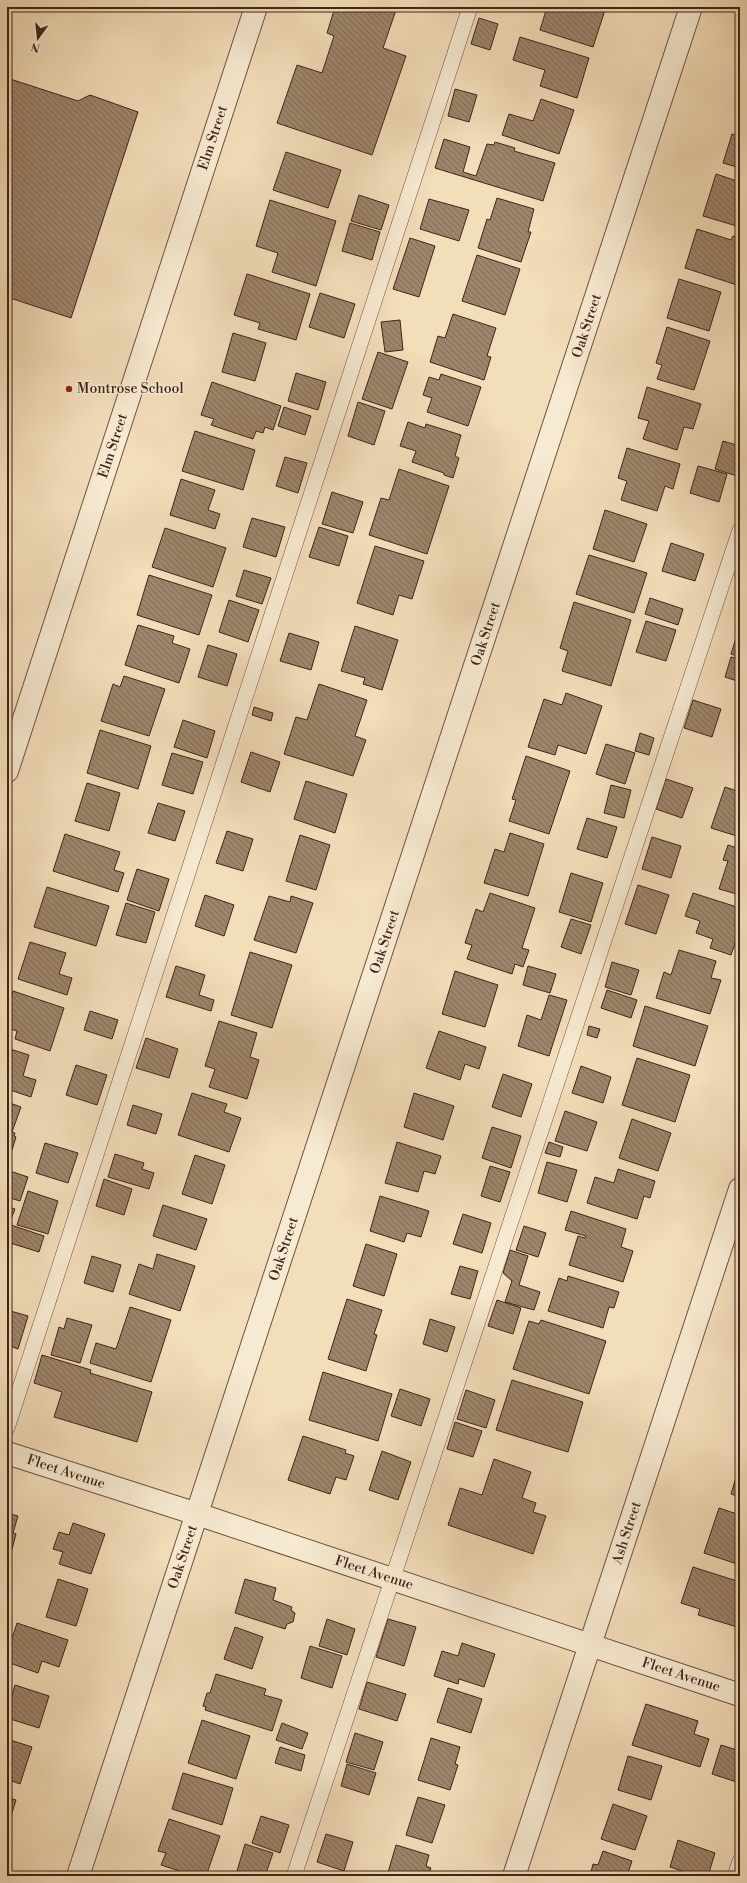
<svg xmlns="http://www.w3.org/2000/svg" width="747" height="1883" viewBox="0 0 747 1883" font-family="'Libre Bodoni',serif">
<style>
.building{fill:url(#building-back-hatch);stroke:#3f2517}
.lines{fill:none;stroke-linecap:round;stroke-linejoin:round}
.lane-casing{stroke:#6c5340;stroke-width:16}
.street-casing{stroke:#6c5340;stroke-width:24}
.lane{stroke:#f7ead2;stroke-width:15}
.street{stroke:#f7ead2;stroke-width:22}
.poi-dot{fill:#8f2418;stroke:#f7ead2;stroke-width:1.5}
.labels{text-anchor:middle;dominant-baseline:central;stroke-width:3;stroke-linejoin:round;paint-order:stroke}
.street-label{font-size:14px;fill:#3f2517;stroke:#f7ead2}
.poi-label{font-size:14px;fill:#3f2517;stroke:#f7ead2;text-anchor:start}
</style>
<defs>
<pattern id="building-back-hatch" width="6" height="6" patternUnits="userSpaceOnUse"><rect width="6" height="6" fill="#9d856c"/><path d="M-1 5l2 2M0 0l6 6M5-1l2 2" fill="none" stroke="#816d58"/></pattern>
</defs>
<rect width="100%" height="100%" fill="#f3deba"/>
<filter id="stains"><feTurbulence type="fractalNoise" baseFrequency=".005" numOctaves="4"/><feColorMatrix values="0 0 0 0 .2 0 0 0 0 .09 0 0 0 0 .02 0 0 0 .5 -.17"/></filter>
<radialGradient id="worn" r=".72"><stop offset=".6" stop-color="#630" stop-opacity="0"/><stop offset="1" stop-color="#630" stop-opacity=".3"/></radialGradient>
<path class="building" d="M335 7H397L383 48 406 56 372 155 277 123 297 65 322 73 334 36 327 33Z
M547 7H606L593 47 540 30Z
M479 18 498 24 490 50 471 44Z
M520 37 589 58 577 98 540 86 545 70 513 60Z
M7 78 78 101 90 95 138 112 71 318 7 297Z
M455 89 477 95 469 122 448 116Z
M541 99 574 110 559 154 502 135 509 114 533 121Z
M740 129V168L723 163 732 134 738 136Z
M444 139 470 147 463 172 476 176 487 144 494 145 495 142 515 148 514 151 555 163 543 201 435 168Z
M286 152 341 170 328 208 273 190Z
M716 174 740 182V227L703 216Z
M359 195 389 205 381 230 351 221Z
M497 198 534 209 528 232H531L521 262 478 248 487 219 490 220Z
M429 199 469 210 459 241 420 229Z
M270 200 336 221 316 286 272 272 278 253 256 246Z
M350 223 380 232 372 260 342 251Z
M697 229 731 240 733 236 740 238V286L685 268Z
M410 238 435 246 419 297 393 289Z
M477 255 520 269 505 315 462 301Z
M247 274 310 294 296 340 258 329 260 323 234 315Z
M679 279 721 292 709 331 667 318Z
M320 293 355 304 344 338 309 327Z
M453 314 496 328 487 356 491 357 484 380 430 362 438 336 445 338Z
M400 320 403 350 385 352 381 322Z
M667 327 710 341 694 390 657 379 662 365 656 363Z
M233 333 266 343 255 381 222 372Z
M378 352 408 362 392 409 362 399Z
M296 373 326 382 318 410 288 401Z
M441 374 481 387 468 426 427 412 432 398 423 395 429 377 439 380Z
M212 382 281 406 273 430 265 427 263 433 256 431 253 439 211 425 214 419 201 415Z
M647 387 701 404 693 429 684 427 677 450 643 439 649 421 638 418Z
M358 402 385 411 374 445 348 436Z
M284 407 311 416 305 435 278 426Z
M408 422 425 428 426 424 461 435 455 456 459 458 453 478 444 475V473L412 462 416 451 400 446Z
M195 431 255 450 243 490 182 471Z
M723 441 740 446V466L737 476 715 469Z
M627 448 680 464 673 489 665 486 657 511 621 500 627 481 618 478Z
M285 457 307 463 298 493 276 486Z
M698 466 727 474 719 502 690 493Z
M399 469 449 486 427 554 369 535 381 498 389 500Z
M181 479 215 490 208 510 220 514 215 529 170 515Z
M332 492 363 502 353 533 322 524Z
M605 510 647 524 634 562 593 549Z
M252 518 285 527 276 557 243 547Z
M319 527 348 536 339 566 309 557Z
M165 528 226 548 213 587 152 567Z
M671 543 704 554 695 581 662 571Z
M375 546 424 561 412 599 399 595 393 615 357 603Z
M589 555 647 573 634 613 576 594Z
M244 570 271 578 262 604 236 596Z
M149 575 212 595 199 635 137 615Z
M650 598 683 609 678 625 645 614Z
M229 600 259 610 248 642 219 632Z
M574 602 631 620 611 686 562 671 568 651 560 648Z
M646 621 676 630 666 661 636 652Z
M138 625 174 636 172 643 190 649 179 683 125 665Z
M355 626 398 640 382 690 363 684 365 678 341 671Z
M739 628H740V657L731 654Z
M289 633 319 642 311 670 280 661Z
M208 645 237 654 227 686 198 677Z
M731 657 740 659V682L725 677Z
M124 676 165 689 149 736 101 721 113 684 120 687Z
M319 684 367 700 355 736 366 740 353 776 284 754 296 717 307 720Z
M566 693 602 706 586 754 558 745 555 755 528 747 544 699 562 705Z
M693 700 721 709 712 737 684 728Z
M254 707 273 713 271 721 252 715Z
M183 720 215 731 207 758 174 747Z
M100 730 151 746 138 789 87 773Z
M640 733 654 738 649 755 635 751Z
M606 744 635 753 625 784 596 774Z
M251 752 280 762 270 792 241 782Z
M172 753 203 762 193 794 162 785Z
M526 756 570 771 549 834 509 821 516 800 512 799Z
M666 779 693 788 682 818 656 809Z
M306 781 347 794 335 833 294 819Z
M87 783 120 793 109 831 75 821Z
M611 785 631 790 624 818 604 813Z
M725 787 740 792V837L711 828Z
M158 803 185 811 175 841 148 833Z
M587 818 617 827 607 858 577 849Z
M227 831 253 839 243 871 216 863Z
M510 833 544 844 528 896 484 883 495 849 504 852Z
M65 834 120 852 114 870 124 873 118 892 53 871Z
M300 835 330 845 316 890 286 881Z
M652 837 681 846 671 878 642 869Z
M728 845 740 849V895L719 889 728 861 723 860Z
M137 869 169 879 159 911 127 900Z
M571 873 603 883 591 922 559 912Z
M638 885 669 895 656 934 625 924Z
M47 887 109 906 96 946 34 927Z
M490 893 535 908 522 948 529 950 523 967 515 964 512 974 467 959 472 945 465 943 476 909 483 912Z
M693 893 740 908V918L736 931 739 932 731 955 710 948 713 939 696 933 700 921 685 916Z
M205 895 234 905 224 936 195 926Z
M269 896 290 902 291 896 313 903 296 953 254 940Z
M126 903 155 912 146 943 116 935Z
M571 919 591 925 581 954 561 947Z
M30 942 66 953 59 974 72 978 67 995 18 979Z
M679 950 716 961 711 978 721 980 710 1014 656 998 664 972 671 975Z
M250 952 292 965 272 1028 231 1015Z
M612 962 639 970 631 995 605 987Z
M176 966 205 975 199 995 214 1000 211 1011 166 997Z
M528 966 556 974 550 993 523 985Z
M455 971 498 985 485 1027 442 1014Z
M607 990 637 1000 631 1018 601 1008Z
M13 991 64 1008 50 1051 15 1039 17 1031 7 1028V1010Z
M549 995 567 1000 549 1056 518 1046 527 1015 541 1020Z
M645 1006 708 1026 695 1066 633 1046Z
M90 1011 118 1020 112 1039 84 1030Z
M219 1021 257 1033 250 1057 259 1060 247 1099 209 1087 215 1069 205 1066Z
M589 1026 600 1029 597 1038 587 1035Z
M439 1031 486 1047 479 1069 465 1064 460 1080 426 1068Z
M146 1038 178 1049 169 1078 136 1068Z
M7 1048 29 1055 23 1076 36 1080 31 1097 7 1089Z
M637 1058 690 1075 675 1122 622 1105Z
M76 1065 107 1075 97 1105 66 1095Z
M581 1066 611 1077 603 1103 572 1093Z
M503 1074 532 1084 521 1117 492 1107Z
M192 1093 227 1104 224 1112 241 1118 229 1152 178 1135Z
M414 1093 454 1106 443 1140 404 1127Z
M7 1102 21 1107 12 1132 15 1133 14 1136 16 1137 12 1150 9 1149 7 1154Z
M133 1105 162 1114 156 1134 127 1125Z
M565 1111 597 1122 587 1151 555 1141Z
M632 1119 671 1133 658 1171 619 1158Z
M492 1127 521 1136 511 1168 482 1158Z
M397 1142 441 1156 435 1174 424 1171 418 1192 385 1183Z
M549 1142 563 1147 560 1157 545 1153Z
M45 1143 78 1153 68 1183 36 1173Z
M115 1154 144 1163 142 1169 154 1173 149 1189 108 1177Z
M195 1155 225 1165 212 1204 182 1194Z
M547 1162 577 1170 567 1202 538 1193Z
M490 1166 510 1172 500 1202 481 1196Z
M618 1169 655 1181 650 1198 644 1196 637 1219 587 1203 595 1177 614 1183Z
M7 1170 28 1177 20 1201 7 1197Z
M104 1179 132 1189 124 1215 96 1206Z
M28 1191 58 1201 48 1234 17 1225Z
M380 1196 429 1211 421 1237 407 1233 404 1242 370 1231Z
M163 1205 207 1219 196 1250 153 1236Z
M7 1206 15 1209 10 1222 7 1221Z
M571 1211 626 1229 621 1247 633 1251 623 1282 569 1265 578 1236 585 1238 586 1236 565 1230Z
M463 1214 491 1223 482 1253 453 1244Z
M8 1224 44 1236 39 1252 7 1242Z
M524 1226 546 1233 538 1257 516 1250Z
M366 1244 397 1254 384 1296 353 1286Z
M510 1250 528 1256 519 1285 540 1292 534 1310 505 1302 512 1281 503 1273Z
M157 1254 195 1266 180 1311 129 1294 139 1264 153 1269Z
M92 1256 121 1265 113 1292 84 1283Z
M460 1266 478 1271 470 1299 451 1294Z
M568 1276 619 1292 614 1308 609 1307 603 1328 548 1311 559 1278 567 1281Z
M347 1299 382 1310 374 1334 377 1335 366 1371 328 1359Z
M497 1300 521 1308 513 1334 488 1326Z
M130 1307 171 1320 151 1382 90 1363 96 1343 116 1349Z
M7 1310 28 1316 18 1349 7 1345Z
M67 1318 92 1325 80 1363 51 1355 59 1327 64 1329Z
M430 1319 455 1327 447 1352 423 1344Z
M541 1320 606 1341 589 1394 513 1369 529 1321 539 1324Z
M42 1355 91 1370 90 1373 152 1392 137 1442 54 1417 62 1392 34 1383Z
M323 1372 392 1394 378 1441 309 1420Z
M512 1380 583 1402 568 1452 496 1430Z
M400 1389 430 1399 421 1426 391 1416Z
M466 1390 495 1400 486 1428 457 1419Z
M455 1422 482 1431 473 1457 447 1449Z
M303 1436 346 1450 345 1453 354 1456 346 1480 336 1477 330 1494 288 1480Z
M382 1451 411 1462 398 1500 369 1490Z
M494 1459 531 1472 522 1498 536 1503 533 1512 546 1516 533 1554 448 1525 460 1488 482 1495Z
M740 1464V1497L731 1494Z
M719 1508 740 1515V1565L704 1553Z
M7 1513 18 1516 13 1533 16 1534 11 1553 7 1552Z
M73 1523 105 1534 91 1574 59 1564 63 1552 53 1549 59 1532 69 1535Z
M693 1567 740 1582V1617L737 1627 698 1615 700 1609 681 1603Z
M58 1579 88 1589 76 1626 46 1617Z
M245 1579 276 1588 273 1600 292 1607 291 1610 295 1613 293 1622 287 1624 285 1629 235 1613Z
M327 1619 355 1629 347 1655 319 1646Z
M388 1619 416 1627 404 1666 376 1657Z
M17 1623 68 1640 59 1667 42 1661 38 1673 7 1662V1653Z
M235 1627 263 1637 252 1669 224 1659Z
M740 1628V1646L735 1644Z
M462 1643 495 1654 484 1687 459 1679 458 1684 434 1676 442 1651 458 1656Z
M310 1646 342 1656 332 1688 301 1678Z
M216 1674 266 1689 264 1695 282 1700 272 1731 205 1710 206 1707 203 1706 207 1693H210Z
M367 1682 406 1694 397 1721 359 1709Z
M15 1685 49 1696 39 1728 7 1718V1712Z
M448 1688 482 1699 471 1733 437 1722Z
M646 1704 698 1721 694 1734 709 1739 700 1767 632 1745Z
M202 1720 250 1736 236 1779 188 1763Z
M282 1723 308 1733 302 1749 276 1740Z
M355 1733 383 1742 374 1770 346 1762Z
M431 1738 460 1747 455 1764 458 1765 450 1790 418 1780Z
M7 1739 32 1747 20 1784 7 1779Z
M721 1745 740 1751V1783L712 1774Z
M280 1747 305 1755 301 1771 275 1763Z
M628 1756 662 1766 651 1800 618 1790Z
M347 1764 376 1773 369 1795 341 1786Z
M183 1773 233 1788 222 1825 172 1809Z
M7 1797 16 1800 7 1829Z
M418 1797 445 1805 432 1843 406 1835Z
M613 1804 647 1816 635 1850 601 1839Z
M261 1816 289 1825 280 1853 252 1843Z
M169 1819 220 1836 206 1876H195L161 1865 166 1853 158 1851Z
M326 1834 353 1842 344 1871 317 1862Z
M678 1840 715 1853 708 1876H697L670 1867Z
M245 1844 273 1853 265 1876H252L237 1871Z
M396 1845 429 1855 426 1866 431 1868 428 1875 423 1873 422 1876H387Z
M603 1851 632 1861 627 1876H590L593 1864 598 1865Z
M681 1873 691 1876H680Z"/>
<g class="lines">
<defs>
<path id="lane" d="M7 1428 470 7
M294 1876 740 530
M735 1876 740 1861"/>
<path id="street" d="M7 771 256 7
M7 1453 197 1514 740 1695
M78 1876 691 7
M514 1876 740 1189"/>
</defs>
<use href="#lane" class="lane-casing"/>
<use href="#street" class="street-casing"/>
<use href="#lane" class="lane"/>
<use href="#street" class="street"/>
</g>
<circle class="poi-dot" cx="69" cy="389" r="4"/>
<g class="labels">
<g class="street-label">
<text transform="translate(213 138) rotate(-72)">Elm Street</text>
<text transform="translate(587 326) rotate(-72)">Oak Street</text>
<text transform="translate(113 446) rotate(-72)">Elm Street</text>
<text transform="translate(486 634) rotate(-72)">Oak Street</text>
<text transform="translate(385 942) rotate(-72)">Oak Street</text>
<text transform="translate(284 1249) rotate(-72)">Oak Street</text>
<text transform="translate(66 1472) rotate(18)">Fleet Avenue</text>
<text transform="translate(627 1533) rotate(-72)">Ash Street</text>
<text transform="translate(183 1557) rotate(-72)">Oak Street</text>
<text transform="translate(374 1573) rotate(18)">Fleet Avenue</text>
<text transform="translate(681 1675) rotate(18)">Fleet Avenue</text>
</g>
<g class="poi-label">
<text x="77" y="389">Montrose School</text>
</g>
</g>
<rect width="747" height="1883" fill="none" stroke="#f3deba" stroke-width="24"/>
<rect x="8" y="8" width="731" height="1867" fill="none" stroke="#3f2517" stroke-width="2"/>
<rect x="12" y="12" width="723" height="1859" fill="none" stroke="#3f2517"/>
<g transform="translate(38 38) rotate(195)" stroke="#f7ead2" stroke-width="3" paint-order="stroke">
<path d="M0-3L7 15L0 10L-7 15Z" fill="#3f2517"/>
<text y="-6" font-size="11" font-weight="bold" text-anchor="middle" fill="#3f2517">N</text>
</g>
<rect width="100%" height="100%" filter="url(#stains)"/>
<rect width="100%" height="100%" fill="url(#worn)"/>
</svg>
